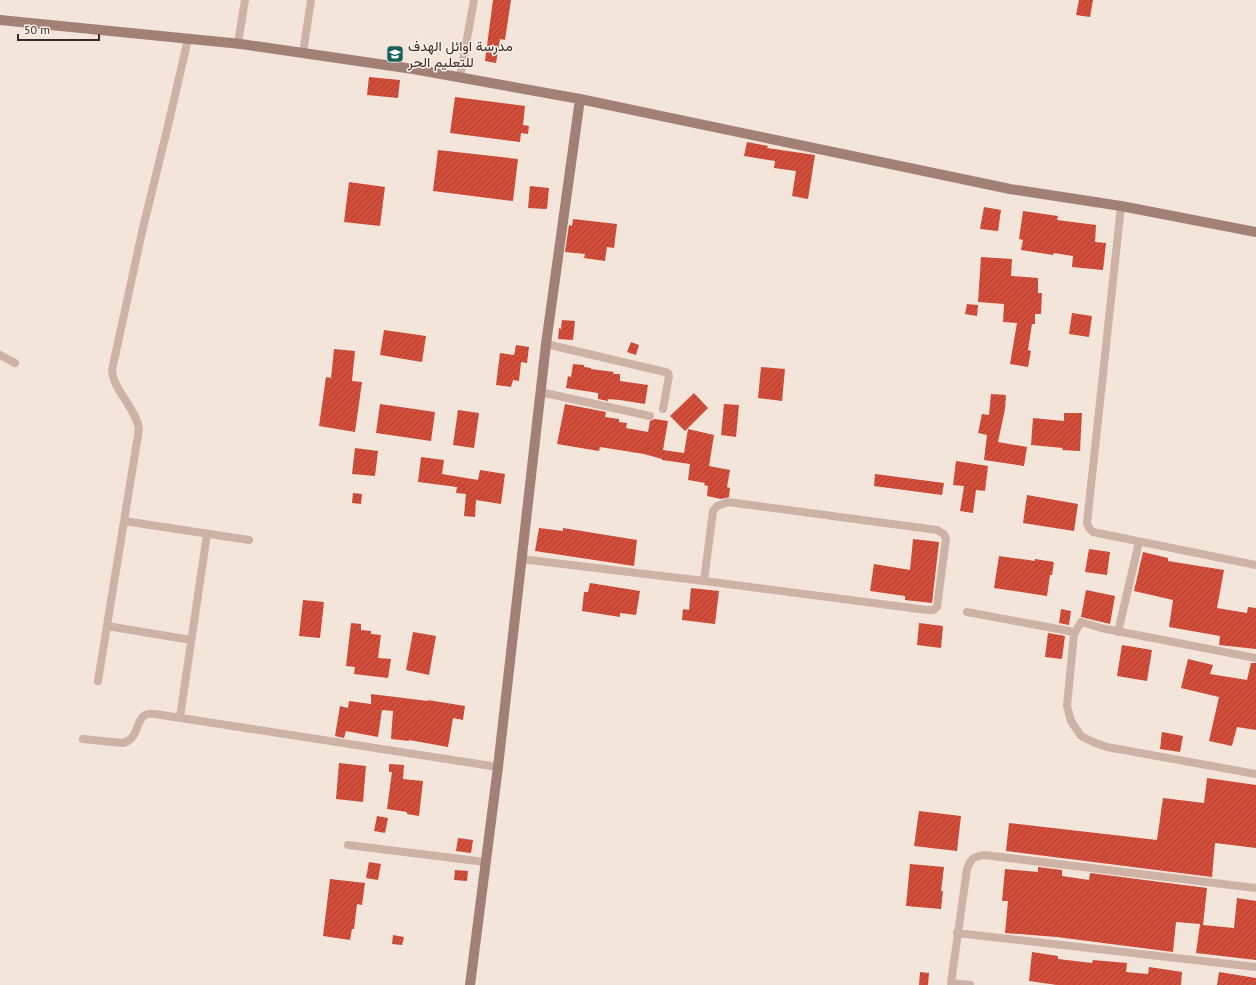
<svg xmlns="http://www.w3.org/2000/svg" width="1256" height="985" viewBox="0 0 1256 985" font-family="'PT Sans',Vazirmatn,sans-serif">
<style>
.building{fill:url(#building-hatch)}
.lines{fill:none;stroke-linecap:round;stroke-linejoin:round}
.street{stroke:#ceb2a5;stroke-width:8}
.secondary{stroke:#a28076;stroke-width:10}
.labels{text-anchor:middle;dominant-baseline:central;stroke-width:3;stroke-linejoin:round;paint-order:stroke}
.poi-label{font-size:14px;fill:#382a27;stroke:#fbf0e7;text-anchor:start}
</style>
<defs>
<pattern id="building-hatch" width="6" height="6" patternUnits="userSpaceOnUse"><rect width="6" height="6" fill="#d24d3a"/><path d="M-1 1l2-2M0 6l6-6M5 7l2-2" fill="none" stroke="#ab4031"/></pattern>
</defs>
<rect width="100%" height="100%" fill="#f4e5da"/>
<path class="building" d="M493 0H511L505 40 500 39 496 63 485 61Z
M1079 0H1093L1090 17 1076 15Z
M369 77 400 80 398 98 367 95Z
M455 97 525 106 523 125 529 126 528 134 521 133 520 142 450 133Z
M747 142 768 146 767 148 815 155 808 199 792 196 796 171 774 168 775 161 744 156Z
M438 150 518 159 513 201 433 191Z
M349 182 385 187 380 226 344 222Z
M530 186 549 188 547 209 528 208Z
M984 207 1001 210 998 231 980 229Z
M1023 211 1058 216 1057 220 1096 225 1095 242 1106 243 1103 270 1072 267 1073 256 1054 253 1053 255 1021 250 1023 240 1019 239Z
M573 219 617 224 614 248 607 247 605 261 584 258 585 254 565 252 569 225 572 226Z
M981 257 1012 259 1011 276 1038 278V293H1042L1041 314H1035V324H1032L1028 350 1031 351 1028 367 1010 364 1017 323 1003 322 1004 304 978 302Z
M967 304 978 305 977 316 965 314Z
M1072 313 1092 316 1089 337 1069 334Z
M562 320 575 321 573 340 558 339 559 328 561 329Z
M384 330 426 336 422 362 380 355Z
M631 342 639 345 636 355 627 352Z
M516 345 529 347 527 363 521 362 519 381 513 380 511 387 496 385 500 353 514 355Z
M334 349 355 351 352 381 362 382 355 432 319 426 326 377 331 378Z
M573 364 584 365V367L591 368V369L614 372 613 374H620V381L648 385 645 404 620 400 608 399V401L598 399V393L566 388 568 376 571 377Z
M761 367 785 369 782 401 758 398Z
M694 393 708 408 685 431 670 416Z
M991 394 1006 395 1005 409 998 442 1027 447 1024 466 984 460 987 435 978 433 982 414 989 415Z
M380 404 435 412 431 441 376 433Z
M565 404 606 412 605 417 619 419V422L627 423 626 428 648 432 650 421 655 419 668 421 663 450 684 453 688 429 714 435 709 466 730 470 727 487 730 488 729 497 721 499 707 496 708 486 704 485 705 483 688 480 690 464 662 460V459L644 454 600 447 599 451 557 444Z
M724 404 739 405 736 437 721 435Z
M458 410 479 413 474 448 453 445Z
M1064 413H1082L1080 451 1062 450 1063 448 1031 445 1033 418 1064 421Z
M355 448 378 451 375 476 352 474Z
M421 457 444 460 442 474 478 480 480 470 505 474 501 504 476 500 475 517 464 516 466 494 456 493 457 487 418 482Z
M956 461 988 466 985 491 976 490 973 513 960 511 964 486 953 485Z
M875 474 944 483 942 495 874 486Z
M353 493 362 494 361 504 352 503Z
M1027 495 1078 504 1074 531 1023 523Z
M539 528 563 531V528L637 540 634 566 535 551Z
M913 539 939 542 932 603 905 600V596L870 591 874 564 910 570Z
M1089 549 1110 552 1107 575 1085 572Z
M1143 552 1168 558V561L1224 570 1217 608 1247 613 1248 607 1256 608V649L1219 645 1220 636 1169 627 1173 600 1134 591Z
M999 556 1035 561V559L1054 562 1052 575H1050L1047 596 994 588Z
M590 583 640 591 636 615 620 613V617L582 611 584 592H588Z
M691 588 719 591 715 624 682 620 683 609 689 610Z
M1086 590 1115 596 1110 624 1081 617Z
M303 600 324 602 320 638 299 636Z
M1061 609 1071 611 1069 625 1059 623Z
M351 623 361 624V630L371 631V634L381 635 378 658 391 659 388 678 354 674 355 667 346 666Z
M919 623 943 626 941 648 917 645Z
M413 632 436 636 429 675 406 670Z
M1048 633 1065 636 1062 659 1045 657Z
M1122 645 1152 650 1147 681 1117 676Z
M1188 659 1213 665 1210 674 1247 680 1251 663H1256V730L1237 727 1232 746 1209 741 1219 697 1181 688Z
M371 694 428 701V700L465 706 463 720 453 718 448 747 409 740V741L391 739 393 711 382 710 378 737 346 731 344 738 335 736 340 706 348 708 349 701 371 704Z
M1162 732 1183 736 1180 752 1160 749Z
M339 763 366 766 363 802 336 799Z
M389 764 404 765 403 779 423 781 419 816 407 814V812L387 809 392 772H389Z
M1207 778 1256 785V848L1215 843 1212 877 1006 851 1009 823 1157 840 1163 798 1204 803Z
M919 811 961 816 957 851 914 846Z
M377 816 388 818 385 833 374 831Z
M458 838 473 840 471 853 456 851Z
M369 862 381 864 378 880 366 878Z
M910 864 944 867 941 891H943L941 909 906 906Z
M1038 867 1062 870V876L1089 880 1090 873 1207 888 1203 925 1234 928 1237 898 1256 901V960L1196 953 1200 924 1176 922 1173 952 1057 937 1005 933 1008 901H1002L1005 869 1038 872Z
M455 870 468 871 467 881 454 880Z
M330 879 365 883 362 905 357 904 354 929H352L350 940 323 936Z
M393 935 404 937 402 945 392 944Z
M1032 952 1058 956V959L1092 963 1093 960 1127 963 1126 972 1148 974 1149 967 1182 972 1181 985H1057L1029 981Z
M920 972 929 973 928 985H919Z
M1219 972 1256 978V985H1217Z"/>
<g class="lines">
<path class="street" d="M238 43 245 0
M303 53 311 0
M460 77 474 0
M1121 206 1087 523 1089 528 1093 532 1256 565
M546 344 665 372 668 373 669 376 663 409
M0 355 15 363
M540 392 650 416
M124 521 249 540
M521 559 704 581 927 610H933L937 607 946 539 944 534 937 530 728 502 717 506 713 511 704 581
M967 612 1069 631 1072 632 1074 634
M107 626 191 640
M1118 632 1139 542
M1256 658 1101 628 1081 622 1074 634 1067 706 1071 721 1081 736 1093 742 1107 747 1256 774
M98 681 139 429C136 408 113 390 112 370L142 232 167 130 188 39
M180 717 207 534
M83 739 123 743C139 739 135 721 145 715 148 713 152 714 155 714L498 767
M348 845 485 862
M957 933 1256 967
M970 985 951 983 967 869C971 858 973 857 984 855L1256 888"/>
<path class="secondary" d="M0 20 241 44 413 69 580 99 1010 189 1121 206 1256 232
M470 985 498 767 546 344 580 99"/>
</g>
<defs>
<symbol id="school-square" viewBox="-11 -11 22 22"><rect x="-9" y="-9" width="18" height="18" rx="4" fill="#185e5b" stroke="#fbf0e7"/><path d="M0-5L7-2L0 1L-7-2ZM-4 1L0 2.5L4 1V4Q0 6-4 4Z" fill="#fff"/></symbol>
</defs>
<g fill-rule="evenodd">
<use href="#school-square" x="385" y="44" width="20" height="20"/>
</g>
<g class="labels">
<g class="poi-label">
<text x="408" y="46">مدرسة اوائل الهدف<tspan x="408" dy="16">للتعليم الحر</tspan></text>
</g>
</g>
<path d="M18 34v6h81v-6" fill="none" stroke="#382a27" stroke-width="2"/>
<text x="24" y="34" font-size="12" fill="#382a27" stroke="#fbf0e7" stroke-width="3" paint-order="stroke">50 m</text>
</svg>
